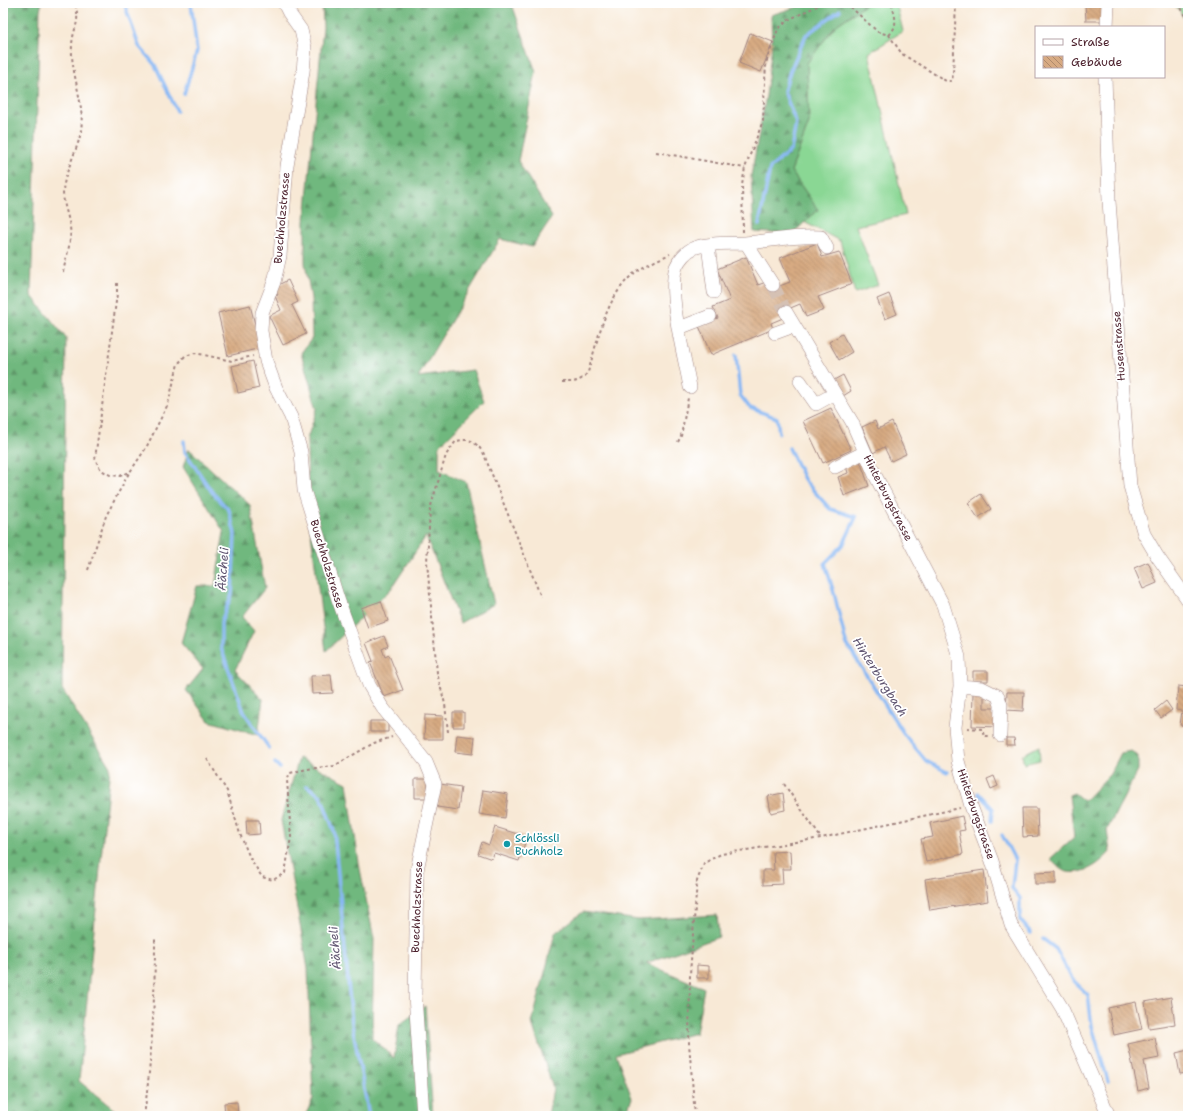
<svg xmlns="http://www.w3.org/2000/svg" width="1191" height="1119" viewBox="0 0 1191 1119" font-family="'Shantell Sans',sans-serif">
<style>
.grass{fill:#8ad794;stroke:#6a7b60}
.forest{fill:url(#forest-firs);stroke:#5c6c54}
.park{fill:url(#park-dots);stroke:#6a7b60}
.lines{fill:none;stroke-linecap:round;stroke-linejoin:round}
.stream{stroke:#88b8f4;stroke-width:3.5}
.building{fill:url(#building-back-hatch)}
.minor-tunnel{stroke:#d5c1b4;stroke-width:13;stroke-dasharray:13 6;stroke-linecap:butt}
.minor-casing{stroke:#a18480;stroke-width:14}
.path{stroke:#a18480;stroke-width:2;stroke-dasharray:3 3;stroke-linecap:butt}
.minor{stroke:#fff;stroke-width:13}
.culture-dot{fill:#0f9aa8;stroke:#fff;stroke-width:1.5}
.labels{text-anchor:middle;dominant-baseline:central;stroke-width:3.5;stroke-linejoin:round;paint-order:stroke}
.street-label{font-size:11px;fill:#4a1f2b;stroke:#fff}
.culture-label{font-size:11px;fill:#0d838f;stroke:#fff;text-anchor:start}
.water-label{font-size:12px;font-style:italic;fill:#605571;stroke:#fff}
</style>
<defs>
<pattern id="forest-firs" width="22" height="20" patternUnits="userSpaceOnUse"><rect width="22" height="20" fill="#6fb87e"/><path d="M5 1l3.5 6h-7zM16 11l3.5 6h-7z" fill="#5d9567"/></pattern>
<pattern id="park-dots" width="8" height="8" patternUnits="userSpaceOnUse"><rect width="8" height="8" fill="#8ad794"/><path d="M2 2h.1M6 6h.1" fill="none" stroke="#79b880" stroke-width="1.8" stroke-linecap="round"/></pattern>
<pattern id="building-back-hatch" width="6" height="6" patternUnits="userSpaceOnUse"><rect width="6" height="6" fill="#d7aa82"/><path d="M-1 5l2 2M0 0l6 6M5-1l2 2" fill="none" stroke="#b08a6b"/></pattern>
</defs>
<rect width="100%" height="100%" fill="#fff"/>
<filter id="ink" filterUnits="userSpaceOnUse"><feTurbulence type="fractalNoise" baseFrequency=".025" numOctaves="2"/><feDisplacementMap in="SourceGraphic" scale="8" xChannelSelector="R" yChannelSelector="G"/><feConvolveMatrix kernelMatrix="1 2 1 2 8 2 1 2 1" color-interpolation-filters="sRGB"/></filter>
<filter id="wash" filterUnits="userSpaceOnUse"><feTurbulence type="fractalNoise" baseFrequency=".012" numOctaves="4" result="noise"/><feDisplacementMap in="SourceGraphic" scale="16" xChannelSelector="R" yChannelSelector="G"/><feGaussianBlur stdDeviation="0.9" result="paint"/><feColorMatrix in="noise" values="0 0 0 0 0 0 0 0 0 0 0 0 0 0 0 0 0 1.4 0 .05"/><feComposite in="paint" operator="in"/></filter>
<g filter="url(#wash)">
<rect width="100%" height="100%" fill="#f8e9d6"/>
<path class="grass" d="M868 3H896L903 31 869 53 906 215 856 226 878 285 855 293 840 241 804 222 818 210 791 171 809 123 807 63 835 26Z
M1173 3H1188V27L1180 11Z"/>
<path class="forest" d="M3 3H42L40 10 31 295 66 338 62 689 110 767 79 1081 122 1116H3Z
M322 3H500L513 7 536 72 518 161 552 217 532 247 500 239 418 377 473 370 484 401 439 446V470L466 482 494 604 460 623 426 536 391 589 326 651 308 509 307 439 317 409 301 353 312 338 311 298 305 263V220L323 27Z
M803 3H868L835 26 807 63 809 123 791 171 818 210 792 234 754 232 751 176 766 96 772 45 771 15 803 5Z
M189 449 250 505 265 588 242 617 254 631 235 670 263 699 258 735 209 721 186 690 203 669 181 643 197 586H215L224 532 183 467Z
M1131 751 1138 756V770L1107 830 1110 852C1100 864 1082 877 1064 871 1059 869 1054 862 1050 859L1074 837 1069 795 1074 793 1084 801 1110 774 1121 753Z
M299 758 347 783 360 869 374 939 372 1038 394 1058 399 1025 425 1006 433 1116H305L313 1099 308 969 281 820Z
M583 912 639 920 717 915 719 937 646 963 704 988 696 1033 616 1054 632 1098 625 1116H548L553 1088 532 1023 555 933Z"/>
<path class="park" d="M1039 746 1040 760 1024 764 1022 755Z"/>
<g class="lines">
<path class="stream" d="M124 3 139 46 155 65 177 111
M184 94 197 51 191 3
M759 225 770 168 791 150 796 123 784 91 790 71 806 35 840 10
M736 355 740 395 750 408 777 418 779 433
M184 441 185 452 212 492 229 510 235 534 232 594 221 622V648L244 712 269 748
M789 448 805 481 830 509 856 517 843 545 825 563 835 597 846 643 903 733 926 761 947 772
M275 763 280 768
M307 786 321 796 334 831 352 1024 369 1116
M978 793 993 809 992 821
M1002 835 1015 860 1012 888 1020 898V920L1031 933
M1043 939 1056 949 1072 979 1088 995 1092 1026 1108 1081"/>
</g>
<g id="blocks">
<path class="building" d="M1085 3H1104V21H1086Z
M750 33 773 42 761 72 739 63Z
M817 243 822 257 839 252 852 284 818 297 824 310 806 317 800 304 781 312 783 318 771 323 773 329 711 355 699 326 718 318 713 307 730 300 717 269 746 257 758 285 766 282 769 290 790 282 780 258Z
M288 280 298 302 292 305 306 334 283 345 269 316 281 310 275 296 278 295 274 287Z
M889 294 897 314 885 319 877 299Z
M250 305 261 348 228 356 218 313Z
M842 334 852 352 839 360 829 342Z
M253 361 259 388 238 393 232 366Z
M843 375 851 391 843 396 834 380Z
M831 408 851 450 823 463 803 421Z
M875 421 878 429 892 422 906 454 891 461 884 447 873 453 862 427Z
M860 461 869 486 844 496 838 477 848 473 846 466Z
M981 494 991 509 978 518 968 503Z
M1148 562 1157 583 1143 589 1134 568Z
M381 601 388 621 368 628 361 608Z
M384 636 388 646 382 649 385 657 389 655 403 690 384 697 370 662 373 661 366 643Z
M973 671H988V681H973Z
M331 675 333 693 312 694 311 676Z
M1178 686 1188 687V726L1180 725 1182 711 1176 710Z
M1007 692H1024L1023 711 1006 710Z
M973 693H984V708H998V727L972 726Z
M1166 701 1172 710 1161 718 1155 710Z
M453 712H464V727H453Z
M425 715 443 716V739H424Z
M370 721H388V732H370Z
M457 735 475 737 473 754 455 752Z
M1006 738H1014L1015 745H1006Z
M994 776 998 786 991 789 987 779Z
M415 779H428V798H415Z
M440 784 461 787 458 810 437 807Z
M483 790 508 794 505 818 479 814Z
M783 793 785 810 771 813 768 796Z
M1022 808H1037L1038 836 1023 837Z
M962 816 965 830 959 831 963 854 926 862 921 839 933 837 930 823Z
M246 820H259L260 834 247 835Z
M495 827 527 837 519 861 494 853 492 859 478 854 482 842 489 845Z
M790 851 791 869H782L783 884 763 885V870H774L773 852Z
M984 870 988 901 930 910 925 879Z
M1056 872V884H1035V873Z
M697 965 709 966V978H697Z
M1171 997 1175 1024 1149 1028 1145 1002Z
M1136 1002 1142 1029 1114 1035 1108 1008Z
M1155 1038 1159 1058 1144 1061 1149 1088 1138 1091 1128 1044Z
M1188 1050V1073L1180 1074 1176 1053Z
M237 1102 238 1116H225L224 1103Z"/>
</g>
</g>
<g filter="url(#ink)">
<use href="#blocks" fill-opacity="0" stroke="#a18480" stroke-width="1"/>
<g class="lines">
<path class="minor-tunnel" d="M773 285 786 312"/>
<defs>
<path id="minor" d="M284 3 289 13 301 30 305 48 303 72 287 166 280 256 274 282 262 313 261 331 266 361 276 388 291 417 301 452 304 490 338 599 369 685 382 707 426 762 435 784 417 870 415 995 423 1116
M1107 27 1108 3
M1105 77 1109 201 1130 486 1144 534 1157 556 1188 600
M746 243 773 285
M708 245 714 292
M786 312 852 422 875 475 943 605 959 657 960 686 955 727 958 761 971 806 992 861 1011 925 1062 1008 1109 1116
M679 328 710 316
M775 333 794 326
M800 381 816 404 834 394
M690 387C685 358 667 294 676 267 679 260 686 251 694 248 710 242 729 244 745 243 771 241 796 235 821 237L827 248
M835 467 865 452
M960 686 982 688 998 696 1001 705 1000 735"/>
</defs>
<use href="#minor" class="minor-casing"/>
<path class="path" d="M846 3 878 32 889 35 902 54 946 81H952L953 74 956 3
M1178 3 1188 19
M889 35C899 26 895 14 891 3
M656 152 745 168
M743 232 742 185 745 168 763 121 766 63 778 29 788 20 823 3
M63 272C66 258 72 241 70 227 68 214 63 204 63 191 64 174 76 153 80 136 87 106 70 75 72 45 73 27 81 24 75 3
M117 283V294L95 459 101 470 110 475 120 476 130 472 146 448 168 404 178 364 185 356 195 353 232 361 253 356
M562 382C574 382 580 383 588 372 598 340 605 299 632 275 643 266 657 260 670 254
M678 442 681 436 688 398
M88 570 106 516 129 473
M967 728 982 729 984 736H989
M448 732 445 704 437 673 427 562 430 509 446 455 456 441C471 438 474 441 483 452L541 597
M207 759 227 791 240 834 250 858 262 877 273 880 285 873 291 837 287 780 290 773 307 769 334 766 374 743 392 737
M784 784 821 838
M144 1116C152 1057 155 998 155 938
M695 1116 689 1043 690 974 697 881 704 863 721 854 821 838 960 808"/>
<use href="#minor" class="minor"/>
</g>
</g>
<circle class="culture-dot" cx="507" cy="844" r="4"/>
<g class="labels">
<g class="street-label">
<text transform="translate(282 218) rotate(-85)">Buechholzstrasse</text>
<text transform="translate(1119 346) rotate(-94)">Husenstrasse</text>
<text transform="translate(888 498) rotate(63)">Hinterburgstrasse</text>
<text transform="translate(327 564) rotate(73)">Buechholzstrasse</text>
<text transform="translate(976 814) rotate(71)">Hinterburgstrasse</text>
<text transform="translate(417 907) rotate(-88)">Buechholzstrasse</text>
</g>
<g class="culture-label">
<text x="515" y="838">Schlössli<tspan x="515" dy="13">Buchholz</tspan></text>
</g>
<g class="water-label">
<text transform="translate(223 569) rotate(-86)">Äächeli</text>
<text transform="translate(880 677) rotate(58)">Hinterburgbach</text>
<text transform="translate(335 948) rotate(-95)">Äächeli</text>
</g>
</g>
<rect width="1191" height="1119" fill="none" stroke="#fff" stroke-width="16"/>
<rect x="1035" y="26" width="130" height="52" fill="#ffffff" stroke="#b7a5aa"/>
<rect x="1043" y="39" width="20" height="6" fill="#ffffff" stroke="#b7a5aa"/>
<text x="1071" y="46" font-size="12" fill="#4a1f2b">Straße</text>
<rect x="1043" y="56" width="20" height="12" fill="url(#building-back-hatch)" stroke="#b7a5aa"/>
<text x="1071" y="66" font-size="12" fill="#4a1f2b">Gebäude</text>
</svg>
